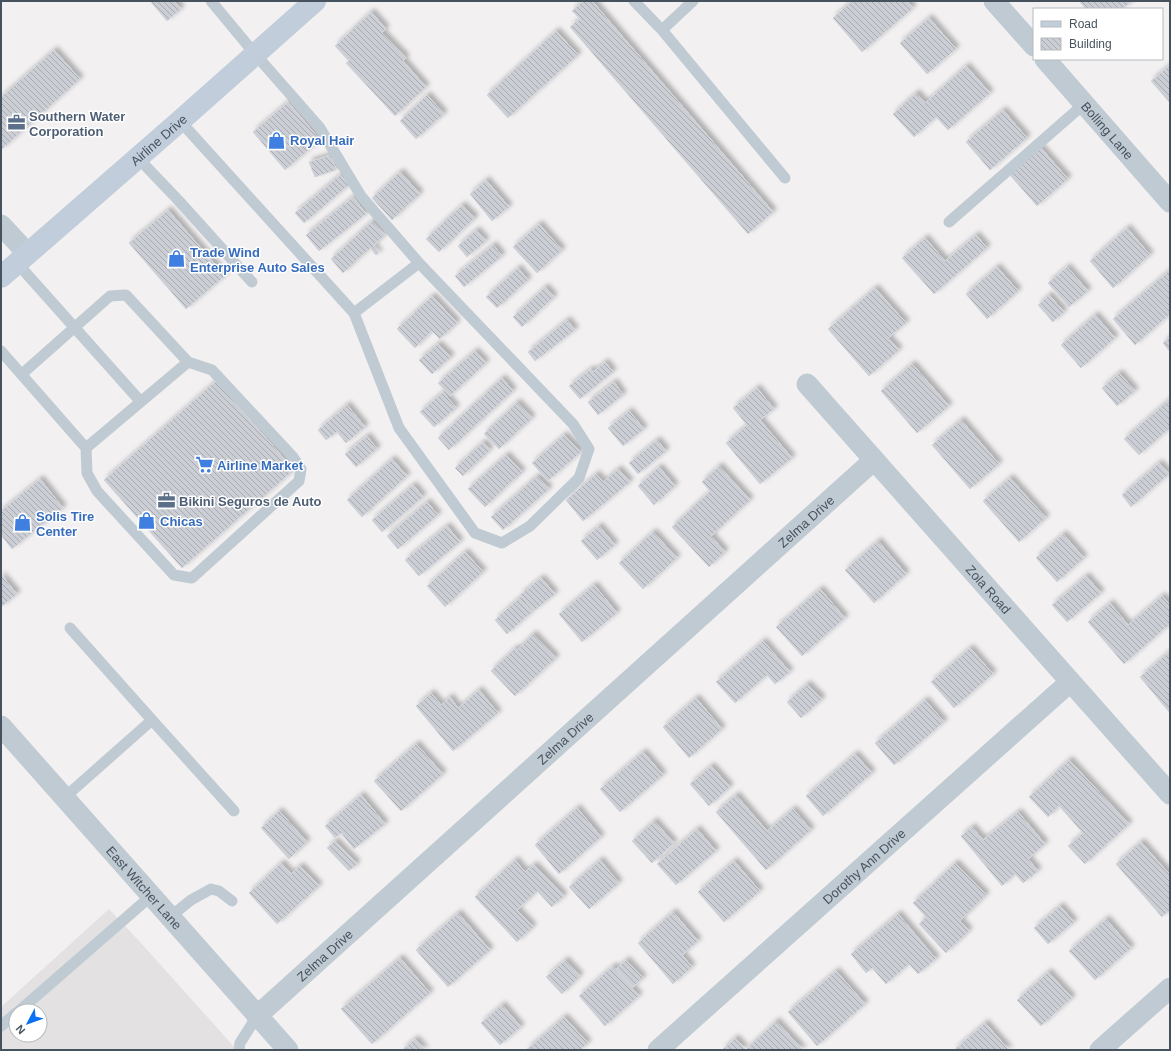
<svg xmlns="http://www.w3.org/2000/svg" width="1171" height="1051" viewBox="0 0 1171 1051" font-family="Helvetica,sans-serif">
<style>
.education{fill:#e4e1e2;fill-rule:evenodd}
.building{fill:url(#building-back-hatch);stroke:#d3d6dc;filter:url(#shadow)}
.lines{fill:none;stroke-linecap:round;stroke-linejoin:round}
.lane{stroke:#bfcad3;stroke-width:11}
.street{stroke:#bfcad3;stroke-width:21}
.secondary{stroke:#c1cdda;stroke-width:22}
.labels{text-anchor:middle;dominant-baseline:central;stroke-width:3;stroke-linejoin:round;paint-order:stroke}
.service-label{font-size:13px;font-weight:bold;fill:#4e5e75;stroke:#fff;text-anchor:start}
.street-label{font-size:13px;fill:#46535f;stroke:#fff}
.shop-label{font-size:13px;font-weight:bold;fill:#366cbe;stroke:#fff;text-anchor:start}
</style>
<defs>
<pattern id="building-back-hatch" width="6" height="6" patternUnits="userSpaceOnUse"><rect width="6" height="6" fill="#cbcfd5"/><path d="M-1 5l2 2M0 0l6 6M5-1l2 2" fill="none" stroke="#a7abb0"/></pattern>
<filter id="shadow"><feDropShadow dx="3.5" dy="-3.5" stdDeviation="2" flood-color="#0004"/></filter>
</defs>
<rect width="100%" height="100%" fill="#f2f0f0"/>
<path class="education" d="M109 909 140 942 237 1050H1V1007ZM16 1011H40V1035H16Z"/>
<path class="building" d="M150 1H174L181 9 167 21Z
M583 1H592L773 212 748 234 570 27 580 19 572 11Z
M852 1H907L913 8 862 52 833 18Z
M1081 1H1132L1122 9H1086L1080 2Z
M371 12 386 29 382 33 406 58 403 61 426 87 395 116 346 63 349 61 335 46Z
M929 18 956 49 927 74 900 43Z
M556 31 578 55 508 118 487 95Z
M54 50 80 79 1 150V97Z
M1170 65V103L1151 81Z
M966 66 990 93 948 130 936 117 914 137 893 114 916 93 925 103Z
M427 95 444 114 416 139 400 121Z
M288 102 320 140 285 170 253 132Z
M1003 110 1027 138 990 170 966 142Z
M1040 147 1068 179 1037 206 1009 174Z
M331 155 336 170 315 177 309 162Z
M400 172 420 194 392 220 372 198Z
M340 175 349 185 304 223 295 213Z
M486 180 509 207 492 221 470 194Z
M353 197 366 214 319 251 306 235Z
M462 205 475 218 439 252 426 239Z
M168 210 225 276 186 309 129 243Z
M372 221 385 235 373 246 379 253 376 255 370 248 343 273 331 259Z
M539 224 562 250 537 273 513 247Z
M1127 228 1150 255 1113 288 1090 261Z
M476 230 486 241 467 257 458 246Z
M976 235 987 248 934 294 902 258 925 238 945 261Z
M493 245 502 256 464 287 455 276Z
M997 267 1018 291 987 319 966 294Z
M1067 267 1088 291 1069 307 1048 283Z
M518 268 528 280 497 308 486 297Z
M1170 270V314L1135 345 1113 319Z
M545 287 554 297 522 327 513 317Z
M875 288 906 323 888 338 899 350 869 376 828 329Z
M1049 295 1064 312 1053 322 1038 305Z
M432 296 457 323 440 339 432 331 415 348 397 329Z
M1095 315 1115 338 1081 368 1061 345Z
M567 320 575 330 535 361 528 352Z
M1170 337V352L1163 343Z
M438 344 451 357 432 374 419 360Z
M475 351 486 363 450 396 438 383Z
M605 362 613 372 580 399 569 386 591 369 593 372Z
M912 364 949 406 917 433 881 391Z
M1119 373 1135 391 1117 406 1102 388Z
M502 378 513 391 449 450 438 438Z
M216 381 294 470 182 568 104 480Z
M614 382 623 395 598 415 588 402Z
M757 388 774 409 760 420 792 458 760 484 726 443 747 425 733 408Z
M443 392 456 408 434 427 420 412Z
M1170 399V428L1139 455 1124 439Z
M517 402 532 418 499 449 484 434Z
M347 405 365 427 346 443 337 432 326 440 318 430Z
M629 411 644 429 623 446 608 428Z
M961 420 999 464 970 489 932 445Z
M564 435 581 452 548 481 532 463Z
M367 436 377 449 356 467 345 454Z
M657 440 666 451 638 474 629 463Z
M483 442 490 450 463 476 455 468Z
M506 455 522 472 485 507 468 489Z
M392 459 407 476 362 517 347 500Z
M1159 463 1169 474 1131 507 1122 495Z
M719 466 750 500 711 536 725 552 709 567 672 527 710 491 702 482Z
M659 467 675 486 654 505 638 486Z
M618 469 630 482 583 521 566 500 596 474 603 482Z
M537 476 549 489 503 530 491 517Z
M1010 478 1046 518 1019 542 983 501Z
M40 479 63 508 12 549 1 535V511Z
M413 485 423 497 382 532 372 520Z
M427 502 438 515 398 549 387 536Z
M447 526 460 542 419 576 405 560Z
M599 526 615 545 597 560 581 541Z
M653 532 677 558 643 589 619 563Z
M1063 534 1084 558 1057 582 1036 558Z
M878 541 906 574 874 603 845 570Z
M465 552 483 572 445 607 427 586Z
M1 575 17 594 1 607Z
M1086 576 1101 593 1067 622 1052 605Z
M541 578 555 594 534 611 520 595Z
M594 585 617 613 582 642 559 614Z
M820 589 845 618 802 656 776 627Z
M1162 596 1170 605V624L1124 664 1088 622 1110 603 1128 625Z
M519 598 532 612 507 634 495 620Z
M533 634 556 658 515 696 491 671 515 648 517 650Z
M763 641 790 672 775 684 767 675 735 703 716 682Z
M970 648 993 674 954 708 931 682Z
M1170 651V711L1169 712 1140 677Z
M807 684 822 699 801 718 787 702Z
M479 690 498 713 453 751 416 706 431 693 441 705 450 697 458 708Z
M696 698 722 729 689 758 663 727Z
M925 700 944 722 894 765 875 743Z
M416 744 443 774 401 811 374 781Z
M643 752 663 775 620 812 600 789Z
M855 754 872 773 823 816 806 796Z
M1069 760 1129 824 1085 864 1068 846 1083 833 1059 806 1048 817 1029 797Z
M711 766 730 787 709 806 690 784Z
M361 795 385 824 354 849 341 833 335 838 325 826Z
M736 795 767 831 793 809 811 830 766 870 716 812Z
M577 808 601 837 559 874 535 845Z
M279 811 307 842 289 859 261 828Z
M1018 812 1045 844 1028 859 1038 871 1023 883 1015 874 1002 886 961 836 972 827 983 840Z
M654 821 674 843 652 863 632 841Z
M697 829 716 851 676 885 657 864Z
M335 841 357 864 349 871 327 848Z
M1141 842 1170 875V910L1162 917 1116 864Z
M515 860 525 872 534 865 564 896 552 907 537 891 517 910 533 927 517 942 475 897Z
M600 860 619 883 589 909 569 887Z
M734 861 760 891 724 922 698 892Z
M281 863 291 874 300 866 319 886 277 924 249 893Z
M955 863 986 895 960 921 969 931 946 953 919 924 926 917 913 903Z
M1060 906 1074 922 1048 944 1034 928Z
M673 912 698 941 682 955 692 967 673 984 638 943Z
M458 913 490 950 448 987 416 950Z
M898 914 936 959 918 974 909 964 886 984 872 968 866 973 851 954Z
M1106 919 1131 948 1095 980 1069 951Z
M400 958 430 993 372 1044 341 1009Z
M565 960 580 976 562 994 546 977Z
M626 960 643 978 633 987 616 969Z
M613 966 639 996 605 1026 579 996Z
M836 971 865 1004 817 1046 788 1012Z
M1048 972 1072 998 1041 1026 1017 1000Z
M502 1005 521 1027 500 1045 481 1023Z
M564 1017 588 1043 580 1050H526Z
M776 1021 803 1050H722L735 1038 746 1050Z
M985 1023 1009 1050H954Z
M415 1039 425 1050H402Z"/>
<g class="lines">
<path class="lane" d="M634 1 662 30 785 178
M662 30 693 1
M180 121 354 313 399 428 475 533 502 543 530 526 579 478 589 449 573 424 419 263 361 196 320 128 255 54 211 1
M138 158 179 201 252 282
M949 222 1084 104
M17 263 141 402
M354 313 419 263
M1 351 86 448 188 362 126 295 110 296 22 374
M86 448 87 473 97 491 174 575 192 578 299 481 301 469 293 457 212 370 188 362
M70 628 152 720
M64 798 152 720 234 811
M170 917 191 900 211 889 219 891 232 901
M19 1011 151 896
M1 1026 16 1013
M239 1050 240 1043 257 1016"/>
<g class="street">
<path d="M994 1 1034 46"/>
<path id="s1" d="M1045 59 1170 202"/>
<path d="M1 225 27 253"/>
<path id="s2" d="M807 384 1170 794"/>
<path id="s3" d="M1 726 288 1050"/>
<path id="s4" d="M257 1016 874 460"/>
<path id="s5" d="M658 1050 1070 682"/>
<path d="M1100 1050 1170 988"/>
</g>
<path class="secondary" id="s6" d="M1 277 180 121 315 1"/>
</g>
<defs>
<symbol id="office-bare" viewBox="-9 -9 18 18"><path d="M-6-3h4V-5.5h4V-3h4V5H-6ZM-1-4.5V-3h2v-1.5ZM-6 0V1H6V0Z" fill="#5c6f8a" stroke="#fff" stroke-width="2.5" paint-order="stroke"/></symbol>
<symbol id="shop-bare" viewBox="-9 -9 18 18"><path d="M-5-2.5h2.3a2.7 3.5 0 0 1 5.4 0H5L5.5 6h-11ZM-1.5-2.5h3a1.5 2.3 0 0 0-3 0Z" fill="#3f7fe0" stroke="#fff" stroke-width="2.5" paint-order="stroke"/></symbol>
<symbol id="supermarket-bare" viewBox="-9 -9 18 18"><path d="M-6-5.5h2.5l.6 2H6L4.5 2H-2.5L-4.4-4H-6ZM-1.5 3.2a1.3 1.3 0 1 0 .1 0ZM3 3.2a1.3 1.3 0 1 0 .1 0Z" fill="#3f7fe0" stroke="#fff" stroke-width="2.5" paint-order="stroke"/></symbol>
</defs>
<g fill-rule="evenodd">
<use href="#office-bare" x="4" y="110" width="25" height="25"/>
<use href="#shop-bare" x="264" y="128" width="25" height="25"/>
<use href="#shop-bare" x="164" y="246" width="25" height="25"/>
<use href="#supermarket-bare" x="192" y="452" width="25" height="25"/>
<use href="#office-bare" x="154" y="488" width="25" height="25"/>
<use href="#shop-bare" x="134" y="508" width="25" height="25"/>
<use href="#shop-bare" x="10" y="510" width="25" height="25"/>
</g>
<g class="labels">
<g class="service-label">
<text x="29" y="116">Southern Water<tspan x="29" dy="15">Corporation</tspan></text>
<text x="179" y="501">Bikini Seguros de Auto</text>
</g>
<g class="street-label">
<text stroke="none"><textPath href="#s1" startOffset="95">Bolling Lane</textPath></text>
<text stroke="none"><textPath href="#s6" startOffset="209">Airline Drive</textPath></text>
<text stroke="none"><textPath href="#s4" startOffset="739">Zelma Drive</textPath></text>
<text stroke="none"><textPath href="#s2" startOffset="274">Zola Road</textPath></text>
<text stroke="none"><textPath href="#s4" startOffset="415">Zelma Drive</textPath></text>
<text stroke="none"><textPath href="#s5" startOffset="276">Dorothy Ann Drive</textPath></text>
<text stroke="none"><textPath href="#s3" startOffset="216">East Witcher Lane</textPath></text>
<text stroke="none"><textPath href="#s4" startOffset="91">Zelma Drive</textPath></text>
</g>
<g class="shop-label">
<text x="290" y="140">Royal Hair</text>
<text x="190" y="252">Trade Wind<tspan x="190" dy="15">Enterprise Auto Sales</tspan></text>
<text x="217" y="465">Airline Market</text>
<text x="36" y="516">Solis Tire<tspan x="36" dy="15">Center</tspan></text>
<text x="160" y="521">Chicas</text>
</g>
</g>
<rect width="1171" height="1051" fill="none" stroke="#46535f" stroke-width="4"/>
<rect x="1033" y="8" width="130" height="52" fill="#ffffff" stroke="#b5babf"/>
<rect x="1041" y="21" width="20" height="6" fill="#c1cdda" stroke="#b5babf"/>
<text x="1069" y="28" font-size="12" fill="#46535f">Road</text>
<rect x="1041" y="38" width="20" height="12" fill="url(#building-back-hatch)" stroke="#b5babf"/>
<text x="1069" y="48" font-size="12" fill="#46535f">Building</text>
<g transform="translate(28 1023) rotate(229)"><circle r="19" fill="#ffffff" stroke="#b5babf"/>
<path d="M0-3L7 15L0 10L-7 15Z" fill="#0971f3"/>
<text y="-6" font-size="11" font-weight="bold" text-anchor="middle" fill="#46535f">N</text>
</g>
</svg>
